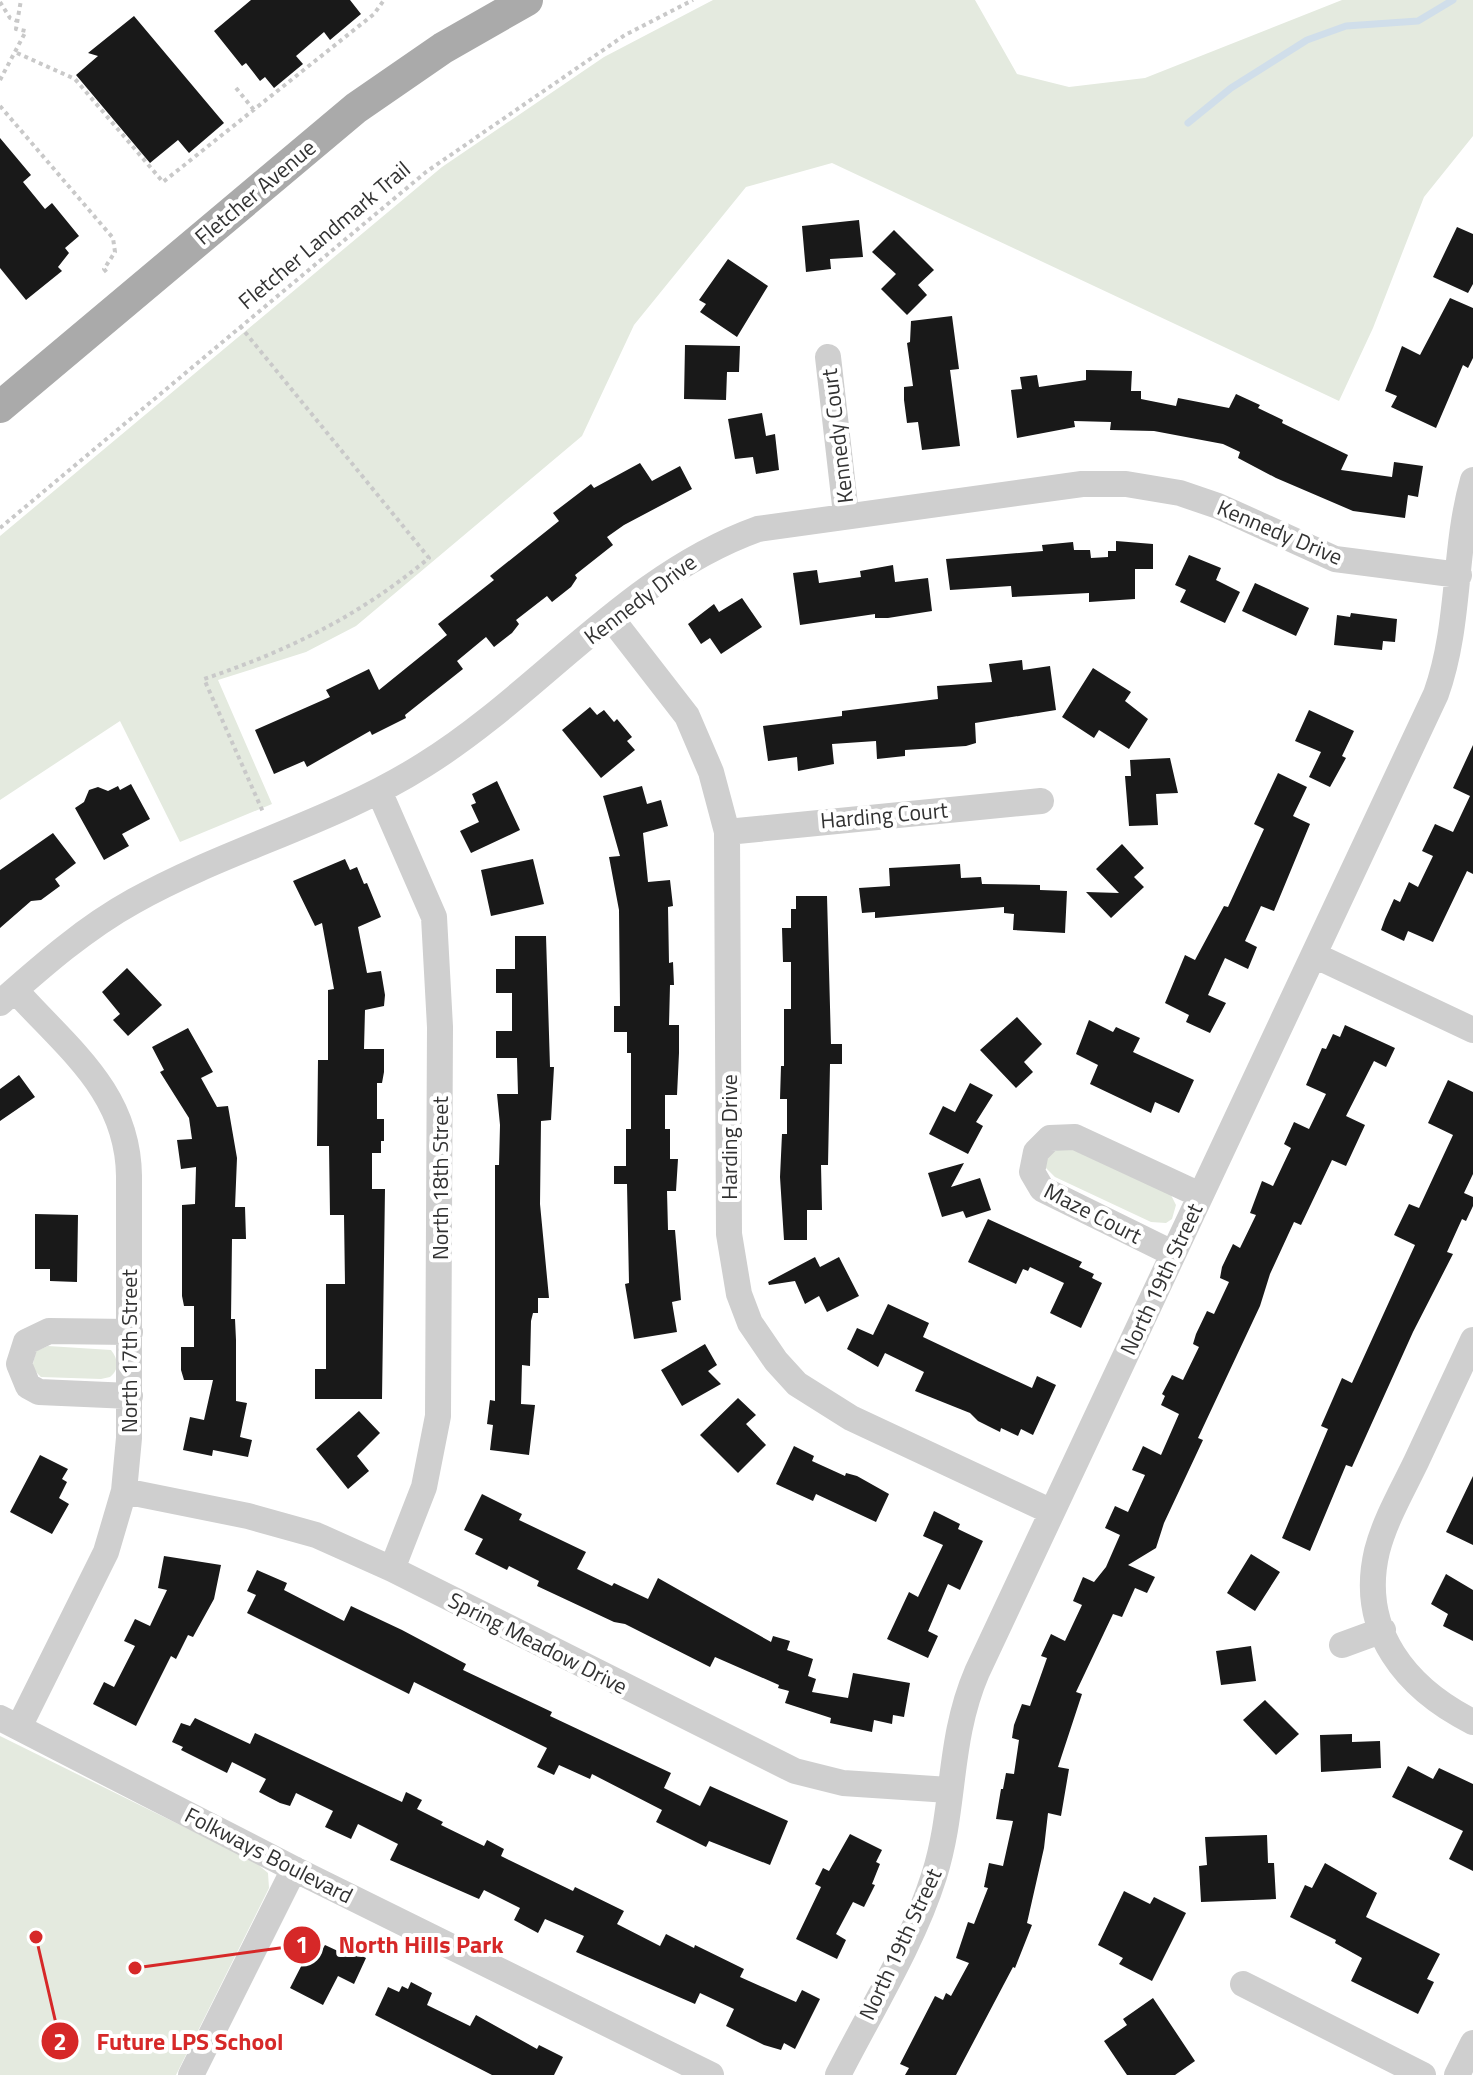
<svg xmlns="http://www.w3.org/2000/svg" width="1473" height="2075" viewBox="0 0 1473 2075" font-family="'Titillium Web',sans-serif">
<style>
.green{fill:#e4eadf}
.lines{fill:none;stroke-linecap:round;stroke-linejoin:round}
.stream{stroke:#d0deea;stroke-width:7}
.building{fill:#191919}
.path{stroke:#c9c9c9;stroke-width:4;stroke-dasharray:4 4;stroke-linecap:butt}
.minor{stroke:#cfcfcf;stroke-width:26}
.major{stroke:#aaa;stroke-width:32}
.labels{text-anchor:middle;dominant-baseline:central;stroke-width:8;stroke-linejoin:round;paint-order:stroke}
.street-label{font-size:22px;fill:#323232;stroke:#fff}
.leader{fill:none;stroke:#d62828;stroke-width:3}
.callout-dot{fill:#d62828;stroke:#fff;stroke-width:3}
.mark-label{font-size:24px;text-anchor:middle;font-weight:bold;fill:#fff}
.callout-label{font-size:24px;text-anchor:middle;font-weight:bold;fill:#d62828;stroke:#fff;stroke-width:8;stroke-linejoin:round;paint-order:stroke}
</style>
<rect width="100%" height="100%" fill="#fff"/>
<path class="green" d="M713 0H975L1017 74 1069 87 1145 78 1342 0H1473V136L1424 197 1373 328 1339 401 832 163 746 187 634 325 582 436 356 626 306 652 218 680 272 804 180 842 120 721 0 800V536L442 167 604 57Z
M1068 1146 1171 1195 1176 1205 1172 1219 1166 1223 1151 1222 1055 1177 1045 1167 1047 1154Z
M48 1346 111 1350C118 1359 120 1369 110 1377L101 1379 41 1377 32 1368 36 1351Z
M0 1736 255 1862 268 1873 269 1888 176 2075H0Z"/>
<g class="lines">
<path class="stream" d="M1188 123 1231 88 1307 40 1346 26 1418 21 1453 0"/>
</g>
<path class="building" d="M251 0H350L361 14 330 40 324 32 296 56 303 64 274 88 265 77 260 81 246 63 242 66 214 31Z
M134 16 224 123 189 153 178 140 150 163 76 75 98 56 88 53Z
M0 138 31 175 23 182 45 209 52 203 79 236 65 248 69 253 58 267 62 271 26 300 0 268Z
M859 220 863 257 830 259 831 269 806 272 802 226Z
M1457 227 1473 234V284L1468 293 1433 277Z
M894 230 934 270 918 285 927 295 907 315 881 289 896 274 872 252Z
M728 259 768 286 737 337 700 312 706 304 699 300Z
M1450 298 1473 308V358L1468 368 1463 365 1436 428 1391 407 1397 396 1385 391 1402 346 1420 355Z
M952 316 959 369 950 370 960 446 922 450 918 422 907 423 904 400V387L913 386 907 343 910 342 911 321Z
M685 345 740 346 739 372H727L726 400 684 399Z
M1086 370 1132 371 1131 391H1141V399L1176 406 1178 398 1229 408 1236 394 1260 405 1258 408 1283 420 1282 423 1348 455 1341 470 1392 477 1394 462 1423 466 1418 497 1408 495 1405 518 1353 511 1276 478 1238 458 1240 452 1223 444 1154 431 1110 430 1111 422 1074 421 1075 427 1017 438 1011 390 1022 389 1020 377 1037 375 1039 387 1086 380Z
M762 413 766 436 775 434 779 470 756 474 753 457 735 459 728 419Z
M640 463 652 481 680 466 692 489 624 525 607 537 613 545 575 575 577 578 571 587 552 602 547 596 516 620 519 624 512 633 494 647 486 637 457 661 463 669 405 715 406 718 372 735 370 731 307 767 304 761 274 774 255 730 330 697 326 690 369 669 379 690 447 635 438 624 494 580 490 576 559 521 553 513 591 484 594 488Z
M1116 541 1153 544V569H1135V599L1089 602V593L1012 597 1011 586 950 590 946 559 1043 551 1042 545 1073 542 1074 550H1090L1091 558 1108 557V551H1116Z
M1189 555 1221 568 1216 580 1240 592 1225 623 1180 602 1186 590 1175 585Z
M893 565 895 582 928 578 932 611 888 618H875V614L800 625 793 573 817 570 819 583 861 577 860 571Z
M1255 583 1309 608 1296 636 1242 611Z
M742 598 762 627 721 654 710 638 701 644 688 624 714 604 719 612Z
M1351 613 1397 619 1395 642 1383 641 1382 650 1334 645 1337 615 1350 617Z
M1022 660 1023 670 1050 666 1056 710 975 723 976 743 966 746 905 750V756L877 759 876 741 832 744 834 764 798 771 797 757 768 761 763 726 842 716V711L938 699 937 686 992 682 989 664Z
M1093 668 1131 692 1125 701 1148 719 1129 749 1099 730 1094 738 1062 717Z
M590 707 597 715 604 710 614 722 617 719 632 737 627 741 635 750 601 778 562 730Z
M1309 710 1354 731 1342 756 1346 758 1330 787 1309 777 1321 752 1295 741Z
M1473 745V874L1467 871 1433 942 1408 931 1404 941 1381 930 1385 919 1394 899 1400 902 1409 882 1418 887 1433 856 1422 851 1435 824 1453 832 1470 796 1453 788Z
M1170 758 1178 793 1156 794 1158 825 1129 826 1125 776H1131L1130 760Z
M1278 773 1307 787 1293 816 1310 824 1274 911 1261 906 1245 941 1257 947 1248 969 1225 958 1208 995 1226 1003 1210 1033 1186 1022 1189 1015 1165 1003 1185 955 1195 960 1224 906 1228 907 1264 829 1254 824Z
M497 781 520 830 471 853 460 831 479 822 471 805 476 803 472 794Z
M131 784 150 819 122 834 129 846 104 860 75 808 84 802 89 790 98 787 108 791 118 786 120 790Z
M642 786 647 804 661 800 668 826 643 833 648 882 670 880 673 906 668 907 669 963 673 962 674 985H670L669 1025H679V1053L677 1095H665V1129H670V1159H678L676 1191H667L668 1230H675L681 1300 672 1302 677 1332 634 1339 625 1284 629 1283 627 1184H614V1166H626V1129H631V1053H627V1032H614V1006H620L619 910 609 857 620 856 603 796Z
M53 833 76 863 55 879 60 886 41 900 31 901 0 928V870Z
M1122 844 1144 868 1134 877 1144 887 1111 918 1086 892 1119 893 1096 869Z
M345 859 350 870 357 867 364 884 367 883 381 917 358 927 367 973 381 971 385 995 384 1006 365 1010 364 1049H384V1072L382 1083H377V1119H384V1141H381V1153H372V1189H385L382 1399H315V1369H326V1284H345L344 1215H330L329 1146H317L318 1060H328V990L334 989 322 923 315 926 293 881Z
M533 859 544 904 491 916 481 870Z
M960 864 961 878 981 877 982 884 1040 885V890L1067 891 1065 933 1013 930 1014 914 1004 913V907L875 918V912L862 913 859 888 890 886 889 868Z
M796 896H827L831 1044H842V1064H830L828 1165H821L822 1210H807V1240H784L780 1177 782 1134H787V1099H780L781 1066H784V1009H791V962H783L782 928H791V909H796Z
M515 936H546L550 1067H554L551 1120 541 1121 540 1204 549 1298H538V1313H533L531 1321 530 1366 522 1365 521 1404 535 1405 529 1455 490 1450 493 1425 487 1424 490 1400 495 1401V1165H499L500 1125 497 1094H518L517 1058H496V1031H512V993H496V969H515Z
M127 968 162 1005 128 1036 113 1020 120 1014 102 992Z
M1017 1017 1042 1044 1024 1062 1033 1072 1016 1088 980 1050Z
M1089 1020 1113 1032 1116 1027 1140 1038 1133 1052 1194 1080 1179 1113 1155 1102 1151 1113 1090 1084 1098 1065 1076 1054Z
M1345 1025 1395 1048 1386 1067 1374 1061 1346 1116 1365 1125 1346 1166 1332 1160 1301 1225 1294 1222 1270 1274 1260 1306 1198 1438 1203 1440 1164 1523 1156 1548 1128 1565 1155 1577 1147 1593 1135 1588 1122 1617 1113 1614 1076 1692 1082 1694 1058 1767 1069 1769 1061 1816 1048 1813 1044 1848 1027 1923 1032 1925 1015 1968 1013 1967 956 2075H905L909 2068 900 2064 935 1996 943 2000 946 1993 951 1996 969 1963 956 1958 968 1922 974 1924 988 1888 984 1887 989 1863 1003 1866 1013 1821 996 1819 1001 1789H1003L1006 1773 1014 1774 1019 1740 1012 1738 1014 1725 1022 1704 1030 1706 1047 1658 1041 1656 1051 1634 1065 1641 1082 1605 1073 1601 1083 1577 1094 1582 1106 1567 1120 1535 1105 1528 1115 1506 1128 1512 1145 1475 1132 1470 1143 1446 1161 1455 1179 1414 1161 1405 1165 1396 1162 1394 1172 1375 1183 1380 1199 1347 1193 1344 1196 1334 1207 1311 1214 1314 1229 1282 1220 1278 1222 1267 1233 1244 1240 1248 1256 1215 1250 1213 1262 1181 1273 1186 1291 1148 1284 1144 1294 1122 1309 1129 1326 1094 1306 1085 1322 1048 1326 1049 1333 1034 1340 1037Z
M188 1028 213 1072 201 1078 217 1107 228 1106 237 1158 235 1207H245L246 1239H232L231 1319H235L236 1340V1401L247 1403 240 1437 252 1440 248 1457 213 1450 212 1456 183 1450 190 1417 204 1420 213 1380H184L181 1370V1347H194V1306H184L182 1296V1205L195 1204 196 1167 181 1169 177 1140 192 1139 189 1118 160 1072 164 1070 152 1047Z
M19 1075 35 1097 0 1121V1089Z
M1448 1080 1473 1092V1174L1464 1193 1473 1197V1206L1466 1221 1462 1219 1447 1252 1453 1254 1413 1332 1352 1467 1346 1465 1310 1551 1282 1538 1328 1429 1321 1426 1342 1378 1352 1383 1415 1245 1394 1235 1409 1204 1419 1208 1453 1135 1428 1123Z
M970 1083 993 1095 976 1122 983 1126 968 1154 929 1134 943 1106 955 1112Z
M964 1163 951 1187 980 1178 991 1210 966 1218 963 1211 942 1217 928 1173Z
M35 1214 78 1215 77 1282 50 1281V1269H35Z
M988 1219 1082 1262 1079 1267 1094 1274 1092 1278 1102 1283 1081 1328 1050 1313 1064 1283 1030 1267 1028 1271 1023 1269 1016 1284 968 1262Z
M815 1257 820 1267 839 1257 859 1296 827 1312 819 1296 805 1304 795 1281 769 1285 768 1282Z
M888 1304 929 1323 923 1337 978 1363 1032 1388 1037 1376 1056 1385 1033 1435 1021 1429 1018 1436 1001 1428 1000 1432 978 1421 970 1413 915 1391 924 1372 885 1353 878 1367 847 1349 857 1328 873 1335Z
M705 1344 717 1365 708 1371 721 1384 682 1406 661 1370Z
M738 1398 756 1415 746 1424 766 1445 738 1473 700 1435Z
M359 1411 380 1433 357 1456 369 1471 348 1489 316 1449Z
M794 1446 814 1456 812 1461 845 1476 846 1473 857 1476 889 1494 876 1522 816 1494 813 1501 776 1484Z
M40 1455 68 1469 62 1479 67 1482 59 1498 69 1504 52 1534 10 1512Z
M1473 1476V1545L1446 1532Z
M482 1494 522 1514 519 1520 586 1552 577 1569 612 1586 614 1583 648 1599 658 1578 771 1642 773 1636 790 1641 787 1650 813 1659 808 1676 816 1679 812 1692 848 1698 853 1673 910 1683 904 1717 893 1715 892 1724 874 1720 872 1732 830 1723 831 1718 785 1703 789 1691 778 1688 779 1685 715 1657 710 1667 625 1624 614 1622 537 1586 539 1581 509 1566 507 1570 475 1554 483 1539 464 1530Z
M934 1511 960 1524 958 1529 983 1541 960 1590 948 1584 928 1631 938 1636 928 1658 887 1639 909 1592 918 1597 943 1545 923 1536Z
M1251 1554 1280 1572 1255 1611 1227 1593Z
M164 1556 221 1565 214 1599 193 1637 188 1635 176 1659 171 1656 136 1726 93 1704 104 1682 114 1687 135 1646 124 1641 135 1619 150 1626 167 1590 158 1588Z
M257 1570 287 1583 284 1590 344 1621 351 1606 402 1630 466 1664 463 1670 552 1712 550 1716 671 1773 664 1788 700 1806 710 1786 788 1821 770 1865 709 1841 706 1847 656 1822 662 1810 592 1774 590 1779 559 1765 554 1775 537 1767 547 1748 414 1682 409 1694 247 1613 256 1595 247 1591Z
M1446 1574 1473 1590V1641L1443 1626 1448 1614 1431 1604Z
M1251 1646 1256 1681 1221 1685 1216 1651Z
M1265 1700 1299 1734 1276 1755 1243 1720Z
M195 1718 250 1744 255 1733 402 1802 406 1792 422 1800 417 1809 443 1822 441 1825 484 1846 487 1840 504 1849 501 1856 573 1891 575 1887 624 1911 617 1924 660 1946 666 1934 694 1948 695 1945 744 1969 740 1977 796 2002 802 1990 820 1999 795 2049 784 2043 781 2050 764 2045 726 2026 734 2009 700 1993 695 2004 576 1952 584 1936 545 1919 538 1933 514 1920 520 1908 484 1890 479 1899 390 1860 398 1844 358 1824 351 1839 325 1827 333 1811 296 1793 290 1806 280 1803 259 1792 266 1779 232 1762 227 1773 181 1750 183 1747 172 1742 181 1723 190 1726Z
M1352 1734V1742L1380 1741 1381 1768 1321 1772 1320 1735Z
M1408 1766 1433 1779 1439 1768 1473 1784V1871L1449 1859 1463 1831 1392 1797Z
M850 1834 882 1850 876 1862 880 1864 872 1884 875 1885 864 1907 853 1902 836 1934 846 1940 837 1959 796 1939 821 1887 815 1884 823 1868 829 1871Z
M1267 1835 1268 1863H1274L1276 1899 1201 1902 1199 1866 1207 1865 1205 1837Z
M1325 1863 1377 1893 1366 1917 1440 1954 1427 1979 1434 1982 1418 2014 1351 1981 1362 1958 1335 1943 1336 1940 1290 1917 1305 1885 1312 1888Z
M1124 1891 1150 1904 1154 1897 1186 1913 1152 1981 1119 1964 1123 1958 1098 1945Z
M312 1945 322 1950 325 1945 340 1952 342 1946 366 1958 354 1984 338 1976 323 2005 290 1988Z
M411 1982 432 1993 427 2005 470 2026 476 2015 537 2049 539 2045 563 2057 554 2075H492L375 2015 388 1987 399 1992 402 1986 408 1989Z
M1153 1998 1195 2061 1175 2075H1127L1104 2041 1127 2025 1123 2019Z"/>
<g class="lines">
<path class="path" d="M0 2 10 18 17 21
M17 53 75 79 163 182 374 14 384 0
M0 80 26 31 16 29 21 0
M236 88 254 110
M0 106 113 238 115 252 104 269 108 274
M240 326 429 558C359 616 290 650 204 679L263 812
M0 528 426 172 625 35 693 0"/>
<path class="minor" d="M828 357 846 514
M611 618 687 716 711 772 727 832 729 1234 739 1294 750 1323 776 1361 797 1384 851 1418 1052 1512
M379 791 434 917 440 1027 438 1416 424 1487 392 1569
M727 832 1041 801
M1314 955 1473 1030
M15 990C68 1049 128 1092 129 1176V1438L124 1491 106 1552 19 1727
M0 1003C42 966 85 928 134 901 227 849 334 822 424 765 540 693 627 576 758 529L1082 484H1126L1180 493 1218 506 1335 559 1459 575
M1172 1253 1042 1189 1032 1172 1036 1152 1050 1138 1075 1137 1200 1195
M1473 1340C1454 1381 1435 1421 1416 1462 1402 1491 1385 1520 1377 1551 1358 1631 1407 1689 1473 1722
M130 1396 39 1392 28 1386 19 1364 26 1342 49 1331 130 1332
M124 1491 248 1516 316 1535 392 1569 795 1771 843 1783 949 1790
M1342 1645 1383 1630
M0 1718 294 1869 711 2075
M1243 1984 1423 2075
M191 2075 294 1869
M838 2075C870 2012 913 1943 934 1876 956 1807 947 1742 977 1672L1436 694C1461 624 1453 550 1473 480
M1457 2075 1473 2043"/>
<path class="major" d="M0 407 356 108 443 48 527 0"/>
</g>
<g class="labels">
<g class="street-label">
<text transform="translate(255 192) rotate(-40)">Fletcher Avenue</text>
<text transform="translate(324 235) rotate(-40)">Fletcher Landmark Trail</text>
<text transform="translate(837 436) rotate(-97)">Kennedy Court</text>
<text transform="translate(1280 532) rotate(23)">Kennedy Drive</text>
<text transform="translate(640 599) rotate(-37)">Kennedy Drive</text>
<text transform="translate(884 815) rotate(-5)">Harding Court</text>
<text transform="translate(729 1137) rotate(-90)">Harding Drive</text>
<text transform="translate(440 1178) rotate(-90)">North 18th Street</text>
<text transform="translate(1093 1213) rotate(27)">Maze Court</text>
<text transform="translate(1161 1279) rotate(-65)">North 19th Street</text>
<text transform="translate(129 1351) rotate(-90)">North 17th Street</text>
<text transform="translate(538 1643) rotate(27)">Spring Meadow Drive</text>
<text transform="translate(269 1855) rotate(27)">Folkways Boulevard</text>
<text transform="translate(900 1944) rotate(-65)">North 19th Street</text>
</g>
</g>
<path class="leader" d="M135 1968L302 1945M36 1937L60 2041"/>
<g class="callout-dot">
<circle cx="135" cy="1968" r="8"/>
<circle cx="36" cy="1937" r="8"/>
<circle cx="302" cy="1945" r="20"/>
<circle cx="60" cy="2041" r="20"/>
</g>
<g class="mark-label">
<text x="302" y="1953">1</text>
<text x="60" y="2050">2</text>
</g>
<g class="callout-label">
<text x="421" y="1953">North Hills Park</text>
<text x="190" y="2050">Future LPS School</text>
</g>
</svg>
